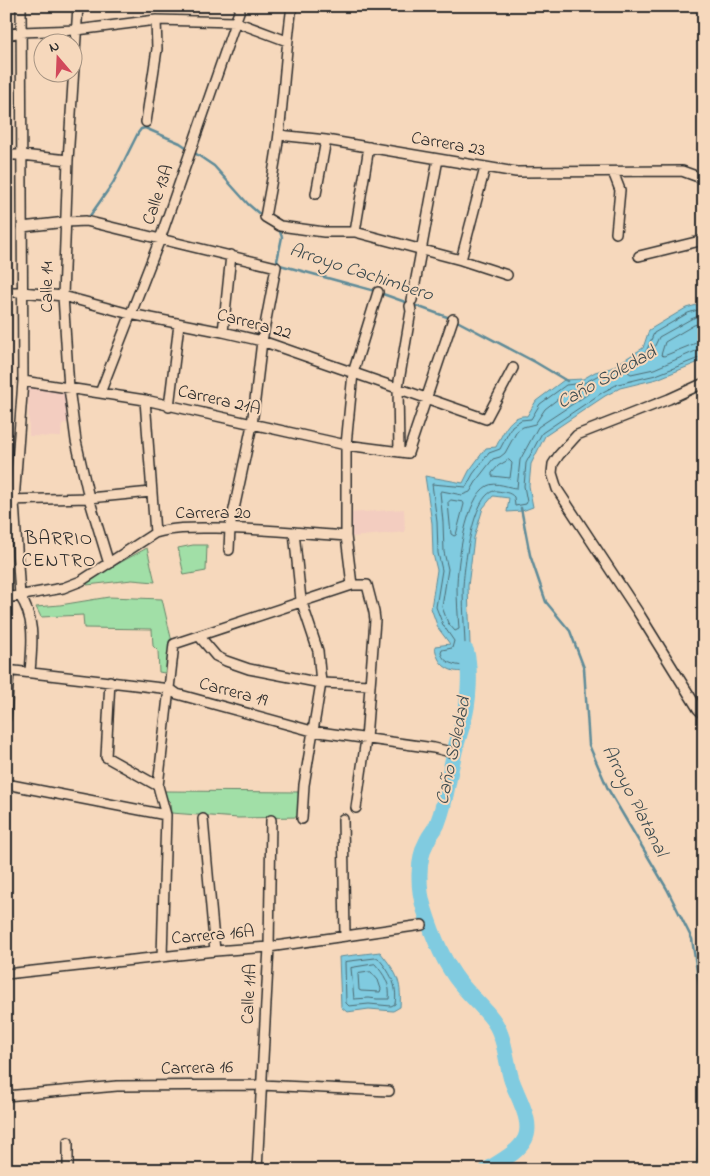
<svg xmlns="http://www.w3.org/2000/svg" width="710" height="1176" viewBox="0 0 710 1176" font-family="'Indie Flower',sans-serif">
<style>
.built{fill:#f3cdc0}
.green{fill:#a1dfa7;stroke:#668569}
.water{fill:#80cbe0;stroke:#5e8b98}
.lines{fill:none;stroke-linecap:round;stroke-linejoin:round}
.shore{stroke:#4d6b73;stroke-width:1}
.stream{stroke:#5e8b98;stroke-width:2.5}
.river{stroke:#80cbe0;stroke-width:16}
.street-casing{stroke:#2b2b2b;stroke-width:12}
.street{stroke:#f6d8bc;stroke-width:9}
.labels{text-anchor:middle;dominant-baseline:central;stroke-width:4;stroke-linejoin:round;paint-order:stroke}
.street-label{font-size:18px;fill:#2b2b2b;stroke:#f6d8bc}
.water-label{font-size:19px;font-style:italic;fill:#3c4b4f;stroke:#f6d8bc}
.neighbourhood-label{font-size:19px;letter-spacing:1px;fill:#2b2b2b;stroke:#f6d8bc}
</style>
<rect width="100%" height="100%" fill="#f6d8bc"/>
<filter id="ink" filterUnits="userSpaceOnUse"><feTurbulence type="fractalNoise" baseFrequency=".02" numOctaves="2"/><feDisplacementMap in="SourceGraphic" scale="10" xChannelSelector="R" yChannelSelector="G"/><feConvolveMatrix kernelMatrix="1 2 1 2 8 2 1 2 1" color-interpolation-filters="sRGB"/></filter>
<g filter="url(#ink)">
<path class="built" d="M28 386 64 390 69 422 62 424 61 437 29 436Z
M404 509 405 532 351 537 349 513Z"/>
<path class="green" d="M193 545H207L206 571 184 575 178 548Z
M147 548 155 582 132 580 87 585 86 581Z
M109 597 162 599 172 642 170 674 159 672 158 651 153 646 152 629 84 628 83 615 41 617 36 607 60 605Z
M164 791 299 792V817L238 818 171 813 170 802 164 796Z"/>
<path class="water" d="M704 303V360L657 379 620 388 605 396 545 436 531 464 529 486 533 507 522 511 507 512 509 498 493 496 483 508 474 538 468 586 471 674C465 670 458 673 451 670 440 666 436 656 435 646L450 644 438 628 431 608 437 570 433 554 432 523 425 476 463 483 469 471 486 448 496 447C503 433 510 414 527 416L536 401 564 380 583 379 595 372 611 368 643 348 649 330 686 308Z
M380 952C396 972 402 980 400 1007L393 1011 369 1009 347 1012 341 1007 339 957Z"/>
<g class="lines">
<path class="shore" d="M704 308 688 313 654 333 646 352 613 372 597 376 584 383 566 385 540 404 531 419 521 420 512 426 500 449 489 453 473 474 466 487 432 484 437 522 438 553 442 570 436 607 443 625 454 641 452 648 442 650 441 653C444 663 454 665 464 666L466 664C465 639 463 613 463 587 464 569 473 488 497 491 503 492 510 492 514 497L515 506 526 504 527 502 524 486 526 463 542 433 603 392 618 384 656 375 704 356
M704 314 691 319 659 337 650 356 629 370 628 372 631 374 654 369 698 350 704 349
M704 322 694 325 665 342 661 355 664 356 696 343 704 342
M587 389 589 391 588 394 538 427 520 460 517 488C509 488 496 481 487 486 466 497 457 564 457 587 457 601 458 615 459 629L455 631 448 623 442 607 448 569 444 552 443 522 440 492 442 491 462 495 470 492 479 477 493 459 500 457 505 453 517 431 523 427 535 424 545 409 568 391Z
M509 460 512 463 510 478 492 476V473L498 466Z
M451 500 463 502 464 504 456 535 454 536 451 534 448 503Z
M378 958C390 972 398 985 395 1004L391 1006 369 1004 349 1006 346 1003 345 962Z
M375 964C384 974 391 985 389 999H377L369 998 354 999 351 968Z
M371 972 378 980 381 989 380 992 361 991 359 990 358 974Z"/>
<path class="stream" d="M87 220 113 183 138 133 141 129 145 128 180 143 214 166 248 204 263 217
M279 229 282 237 277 261 280 265 375 291
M380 293 450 318
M455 320 535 362 567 381
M521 508 530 555 546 602 570 631 584 668 589 745 608 789 667 889 692 939 701 997 703 1059 697 1170"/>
<path class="river" d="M466 651C471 669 469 704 463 722 460 735 455 746 453 759 448 779 446 802 438 822 436 829 430 834 427 841 417 859 418 889 424 908 432 934 443 962 460 983 471 997 485 1008 495 1023 505 1039 506 1060 511 1078 516 1095 534 1121 525 1139 518 1153 499 1162 487 1170"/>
<defs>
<path id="street" d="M21 6 23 381 14 501 20 596C36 620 32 645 30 672
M78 6 68 160 63 296 69 388 76 441 89 498 109 564
M292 6C286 48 284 91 279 133 276 161 270 189 265 217L280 226 324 232H355L461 260 507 275
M6 35 21 32 77 30 156 20 236 22 287 41
M146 122 157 49 156 20
M279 135 326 140 516 172 682 171 704 179
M6 155H22L68 160
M613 172 620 190 616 233
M316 194 326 140
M22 227 66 222 86 221 276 267 262 341 252 425 230 528 229 550
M355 232 369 147
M639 256 704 240
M461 260 485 168
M6 292H22L63 296 130 314 223 332 262 341 486 419 513 368
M412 300 438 159
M223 332 231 255
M23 381 145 400 346 445 408 453 453 319
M704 383 669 399 577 435 559 455 553 464 552 473 557 489 638 612 698 709 704 715
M100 393 160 239 241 6
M145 400 155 533
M169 407 179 324
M399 452 398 387 411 311 410 306
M6 500 89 498 151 492
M294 532 301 600 318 651 321 683 304 785 302 819
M352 585 346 536V445L353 373 378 292
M6 598 63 588 81 581 155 533C175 527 195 528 216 528 259 529 303 533 346 536
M199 636 216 656 226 661 249 669 321 683 370 685
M6 670 170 689 177 694 312 731 434 748 451 752
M110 681 106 757 158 786
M6 718 9 670
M6 784 166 815
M203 819 215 951
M343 819 345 936
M162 957 166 815 158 786 174 644 352 585H367L374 612 375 620 366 739 356 808
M6 974 215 951 269 947 422 925
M6 1096 117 1086 261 1085 389 1091
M68 1170V1142
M257 1170 269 947 271 820"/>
</defs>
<use href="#street" class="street-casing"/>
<use href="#street" class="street"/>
</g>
</g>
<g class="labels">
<g class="street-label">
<text transform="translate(448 145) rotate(10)">Carrera 23</text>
<text transform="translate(159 195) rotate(-71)">Calle 13A</text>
<text transform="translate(48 287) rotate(-90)">Calle 14</text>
<text transform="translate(254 325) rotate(15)">Carrera 22</text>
<text transform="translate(219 401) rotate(13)">Carrera 21A</text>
<text x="213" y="514">Carrera 20</text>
<text transform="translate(233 693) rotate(15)">Carrera 19</text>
<text transform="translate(213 936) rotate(-5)">Carrera 16A</text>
<text transform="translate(250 994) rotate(-87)">Calle 11A</text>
<text transform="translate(197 1069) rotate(-1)">Carrera 16</text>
</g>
<g class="water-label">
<text transform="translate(361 273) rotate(18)">Arroyo Cachimbero</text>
<text transform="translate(607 378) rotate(-29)">Caño Soledad</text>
<text transform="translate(454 751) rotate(-78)">Caño Soledad</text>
<text transform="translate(634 801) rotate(63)">Arroyo Platanal</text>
</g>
<g class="neighbourhood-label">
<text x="59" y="539">BARRIO<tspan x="59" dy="22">CENTRO</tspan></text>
</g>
</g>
<rect width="710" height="1176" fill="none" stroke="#f6d8bc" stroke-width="25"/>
<rect x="12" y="12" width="685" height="1151" fill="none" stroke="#2b2b2b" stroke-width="2" filter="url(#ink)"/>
<g transform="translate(58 58) rotate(341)"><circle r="24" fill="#f6d8bc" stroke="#a59382"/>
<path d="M0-4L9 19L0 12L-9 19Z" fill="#d1495b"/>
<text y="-8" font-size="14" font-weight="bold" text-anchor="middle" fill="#2b2b2b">N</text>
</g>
</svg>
